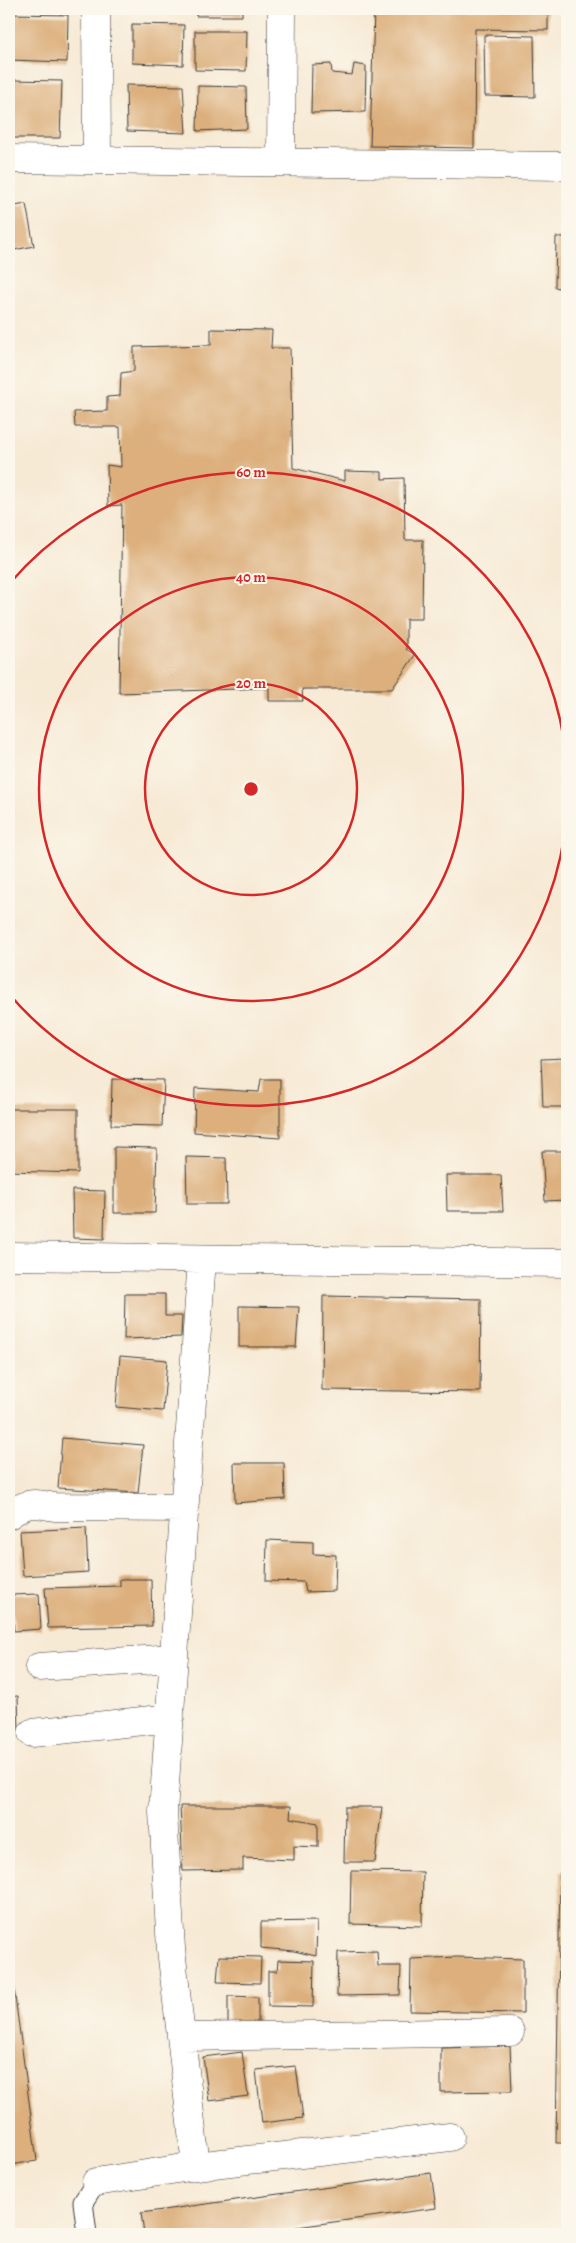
<svg xmlns="http://www.w3.org/2000/svg" width="576" height="2243" viewBox="0 0 576 2243" font-family="Alegreya,serif">
<style>
.building{fill:#dcaf7b}
.lines{fill:none;stroke-linecap:round;stroke-linejoin:round}
.lane-casing{stroke:#3d3b38;stroke-width:21}
.street-casing{stroke:#3d3b38;stroke-width:29}
.lane{stroke:#fff;stroke-width:19}
.street{stroke:#fff;stroke-width:28}
.ring{fill:none;stroke:#d62828;stroke-width:2.5}
.centre{fill:#d62828;stroke:#fbf7ec;stroke-width:2.5}
.ring-label{font-size:15px;text-anchor:middle;font-weight:bold;fill:#d62828;stroke:#fbf7ec;stroke-width:4;stroke-linejoin:round;paint-order:stroke}
</style>
<rect width="100%" height="100%" fill="#fbf7ec"/>
<filter id="ink" filterUnits="userSpaceOnUse"><feTurbulence type="fractalNoise" baseFrequency=".02" numOctaves="2"/><feDisplacementMap in="SourceGraphic" scale="10" xChannelSelector="R" yChannelSelector="G"/><feConvolveMatrix kernelMatrix="1 2 1 2 8 2 1 2 1" color-interpolation-filters="sRGB"/></filter>
<filter id="wash" filterUnits="userSpaceOnUse"><feTurbulence type="fractalNoise" baseFrequency=".0096" numOctaves="4" result="noise"/><feDisplacementMap in="SourceGraphic" scale="20" xChannelSelector="R" yChannelSelector="G"/><feGaussianBlur stdDeviation="1.12" result="paint"/><feColorMatrix in="noise" values="0 0 0 0 0 0 0 0 0 0 0 0 0 0 0 0 0 1.4 0 .05"/><feComposite in="paint" operator="in"/></filter>
<g filter="url(#wash)">
<rect width="100%" height="100%" fill="#f7ead5"/>
<g id="blocks">
<path class="building" d="M196 9H242V16H196Z
M302 9H369V12H302Z
M374 9H548V30L475 29 474 148 370 146Z
M11 14 68 15 67 62 9 60Z
M132 24 184 25 183 65 132 63Z
M195 31H247L246 71 195 70Z
M484 35 534 36 535 97 485 96Z
M331 64 332 73 352 75 354 64 366 66 365 112 311 113 312 65Z
M11 80 62 81 60 138H9Z
M126 85 183 86 186 133 127 131Z
M198 86 246 87 247 129 197 131Z
M26 204 34 246 9 251V207Z
M556 237H567V290L555 287Z
M211 329 272 330 271 348H290L293 468 345 481V471L382 472V479L404 478 405 540H423L422 619H406V649L415 655 392 689H302L303 701H269V688L119 693 122 505 108 506 107 465 121 467 120 427H75L74 412 107 411V397L120 396 121 373 134 371V347L211 345Z
M567 1058V1107H543L541 1059Z
M112 1079 164 1080 162 1126 111 1125Z
M261 1079H280V1138L194 1132 195 1088 259 1092Z
M9 1109H78V1173L9 1171Z
M114 1147 157 1148 155 1213H114Z
M542 1151H567V1200L545 1201Z
M186 1157 226 1158 227 1204H187Z
M446 1175H501L503 1211H447Z
M72 1190 105 1191 104 1239 73 1238Z
M125 1294H165V1316H182L181 1337 124 1339Z
M323 1296 481 1299 480 1392 322 1390Z
M239 1306 299 1307 296 1347H239Z
M120 1356 167 1360 163 1411 116 1407Z
M62 1438 143 1445 138 1493 58 1488Z
M234 1463H284L285 1499 235 1503Z
M86 1528 88 1572 23 1576 20 1531Z
M267 1540 313 1542V1554L336 1555 335 1591 306 1592 304 1582 266 1581Z
M120 1579H151L152 1626 48 1628 45 1588 120 1586Z
M39 1594 41 1629 14 1631 11 1595Z
M18 1696 19 1731 9 1732V1697Z
M180 1806H291L290 1818 318 1823V1847L294 1846V1860L243 1858V1870L183 1871Z
M345 1807H382L375 1862H344Z
M351 1871 423 1872 422 1926 350 1924Z
M560 1872H567V2143H556Z
M317 1921 316 1956 294 1951 261 1948V1922Z
M377 1951 378 1966H401L400 1995 337 1996 338 1952Z
M9 1952 37 2161 9 2165Z
M219 1956 261 1957 260 1983 217 1982Z
M457 1957 523 1959V2013L410 2011 411 1959Z
M278 1960 314 1961 313 2007 268 2006V1971H277Z
M228 1996 258 1997V2024L228 2023Z
M510 2046 512 2091 441 2092V2048Z
M242 2052 248 2096 209 2101 203 2057Z
M296 2066 303 2118 262 2123 256 2070Z
M431 2173 436 2208 246 2234H144L141 2213Z"/>
</g>
</g>
<g filter="url(#ink)">
<use href="#blocks" fill-opacity="0" stroke="#3d3b38" stroke-width="1"/>
<g class="lines">
<defs>
<path id="lane" d="M87 2234 83 2202 96 2182"/>
<path id="street" d="M96 9 97 160
M9 159 567 166
M281 162 282 9
M9 1256 567 1263
M9 1515C27 1502 33 1502 54 1507L184 1508
M39 1667 174 1658
M32 1733 170 1718
M183 2037 510 2032
M196 2166 450 2137
M96 2182 196 2166 171 1949 163 1812 202 1259"/>
</defs>
<use href="#lane" class="lane-casing"/>
<use href="#street" class="street-casing"/>
<use href="#lane" class="lane"/>
<use href="#street" class="street"/>
</g>
</g>
<g class="ring">
<circle cx="251" cy="789" r="106"/>
<circle cx="251" cy="789" r="212"/>
<path d="M567 811A317 317 0 0 1 10 995M10 583A317 317 0 0 1 567 767"/>
</g>
<circle cx="251" cy="789" r="8" class="centre"/>
<g class="ring-label">
<text x="251" y="477">60 m</text>
<text x="251" y="582">40 m</text>
<text x="251" y="688">20 m</text>
</g>
<rect width="576" height="2243" fill="none" stroke="#fbf7ec" stroke-width="30"/>
</svg>
